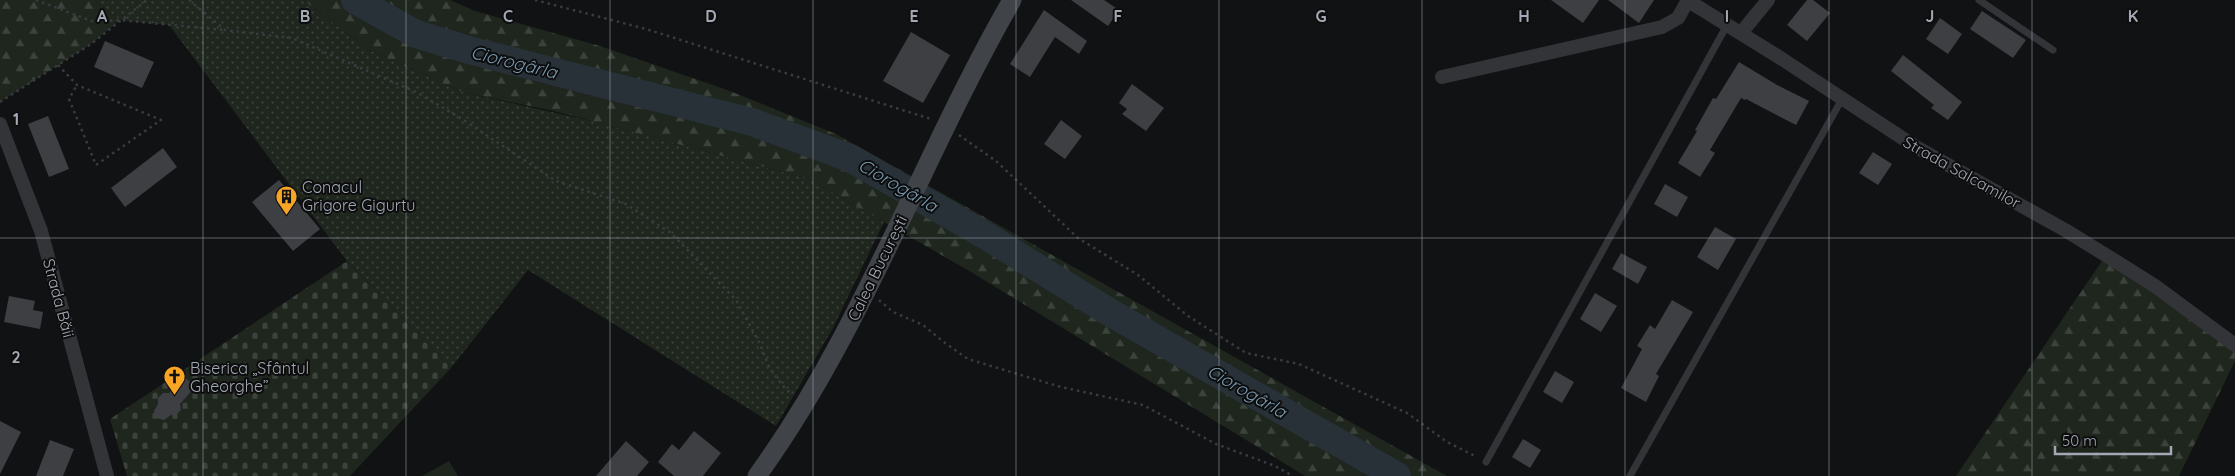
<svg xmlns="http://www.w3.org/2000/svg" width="2235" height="476" viewBox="0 0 2235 476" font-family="Quicksand,sans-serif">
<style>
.grass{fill:url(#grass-dots)}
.forest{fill:url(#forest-firs)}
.cemetery{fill:url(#cemetery-stones)}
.pitch{fill:#1e261e}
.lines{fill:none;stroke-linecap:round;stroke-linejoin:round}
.river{stroke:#283137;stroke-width:28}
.building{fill:#3d3f43}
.path{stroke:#383b3f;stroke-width:2.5;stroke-dasharray:2.5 4;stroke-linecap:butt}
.lane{stroke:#323438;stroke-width:7}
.street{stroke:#323438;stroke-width:14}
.secondary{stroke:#404348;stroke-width:19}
.grid{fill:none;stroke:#a2a9b4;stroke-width:1;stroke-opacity:0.55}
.labels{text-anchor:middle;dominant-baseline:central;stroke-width:4;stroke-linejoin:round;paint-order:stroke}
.street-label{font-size:16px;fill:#a2a9b4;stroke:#0d0d0e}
.poi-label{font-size:16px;fill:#a2a9b4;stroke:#0d0d0e;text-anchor:start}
.water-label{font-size:18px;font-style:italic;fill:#779ab1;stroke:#0d0d0e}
.grid-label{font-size:16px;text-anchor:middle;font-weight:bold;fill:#a2a9b4;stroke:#0d0d0e;stroke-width:4;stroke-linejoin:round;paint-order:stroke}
</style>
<defs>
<pattern id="grass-dots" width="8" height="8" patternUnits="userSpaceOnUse" patternTransform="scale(1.25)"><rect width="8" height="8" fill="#1e261e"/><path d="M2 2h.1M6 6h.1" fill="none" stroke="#3c433c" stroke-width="1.8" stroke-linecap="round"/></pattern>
<pattern id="forest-firs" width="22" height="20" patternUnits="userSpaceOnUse" patternTransform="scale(1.25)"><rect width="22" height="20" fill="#1e261e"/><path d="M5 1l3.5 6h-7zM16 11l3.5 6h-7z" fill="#3c433c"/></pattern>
<pattern id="cemetery-stones" width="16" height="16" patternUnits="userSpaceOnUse" patternTransform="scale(1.25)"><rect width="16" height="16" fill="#1e261e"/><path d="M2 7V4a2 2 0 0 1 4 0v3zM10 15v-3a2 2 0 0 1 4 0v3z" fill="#3c433c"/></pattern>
</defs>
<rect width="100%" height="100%" fill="#111213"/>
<path class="grass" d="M94 0H303L369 50 462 92 596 122 809 179 884 222 833 328 776 426 528 270 451 368 347 261 169 25 120 20Z"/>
<path class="forest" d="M0 0H94L120 20 91 44 0 102Z
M303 0H450L475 11 600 46 730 91 836 134 1447 476H1305L971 272 809 179 554 111 462 92 369 50Z
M2106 255 2235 345V361L2179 476H1956Z"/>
<path class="cemetery" d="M347 261 451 368 350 476H127L110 419Z"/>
<path class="pitch" d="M449 461 458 476H422Z"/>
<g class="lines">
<path class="river" d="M355 0 416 34 469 50 752 122 850 158 978 231 1111 313 1397 476"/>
</g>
<path class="building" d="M1071 0H1104L1119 10 1108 26Z
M1551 0H1599L1583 23Z
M1608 0H1654L1639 23Z
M1807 0H1813L1830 13 1807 41 1787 25Z
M1044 10 1087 41 1079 54 1055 37 1030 77 1010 64Z
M1982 11 2026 40 2013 58 1970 29Z
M1940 18 1962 34 1948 54 1926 39Z
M911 32 950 55 923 103 883 81Z
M105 41 154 62 142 88 94 67Z
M1903 55 1962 102 1948 120 1931 108 1934 105 1891 71Z
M1739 62 1777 85 1809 101 1796 125 1746 99 1745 100 1741 98 1710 150 1715 153 1700 177 1678 163 1697 131 1695 130 1713 98 1716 99Z
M1132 84 1164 108 1146 131 1122 114 1127 109 1119 103Z
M48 116 69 169 49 177 28 124Z
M1061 120 1082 136 1065 159 1044 144Z
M163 148 177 167 125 207 111 188Z
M1873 152 1892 164 1878 185 1859 173Z
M279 180 320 229 293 251 252 202Z
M1665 184 1688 197 1677 217 1654 204Z
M1715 227 1736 239 1718 270 1697 257Z
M1621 253 1647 267 1638 284 1612 269Z
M1595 293 1617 306 1601 332 1580 319Z
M9 296 35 301 33 310 43 312 40 329 4 322Z
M1672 300 1693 312 1656 374 1659 376 1646 402 1621 388 1642 349 1637 346 1650 325 1655 329Z
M1555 371 1574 382 1562 403 1543 392Z
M184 376 195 387 180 404 181 410 176 415H171L164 420 157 418 154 411 158 404V398L163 393H169Z
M0 421 21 432 0 474Z
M694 431 721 453 703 476H674L658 462 672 444 679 450Z
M1523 439 1541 450 1530 468 1512 457Z
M50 440 74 449 63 476H36Z
M626 441 649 462 637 476H596Z"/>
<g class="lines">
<path class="path" d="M36 0 94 22 120 20 224 30
M189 0 225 30 292 38 416 92 459 117 556 181 626 204 671 233 736 300 760 344 769 367 782 385 790 393
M535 0 646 29 931 119
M58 65 77 85 161 120 96 165 69 99 77 85
M0 102 91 44 147 0
M959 135 996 161 1078 238 1138 275 1188 316 1246 353 1299 364 1407 413 1447 442 1477 457
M879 300 893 312 923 325 945 343 968 359 1061 387 1143 405 1216 444 1275 466 1293 476"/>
<path class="lane" d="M1979 0 2053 50
M1486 462 1727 25
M1630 476 1842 99"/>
<path class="street" d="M1687 0 1782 59 1916 147 2065 230 2117 262 2155 286 2235 345
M1741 33 1768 0
M1442 77 1662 27 1678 18 1688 0
M0 124 41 231 107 476"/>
<path class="secondary" d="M757 476C863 330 922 156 1012 0"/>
</g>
<path class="grid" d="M203 0V476M406 0V476M610 0V476M813 0V476M1016 0V476M1219 0V476M1422 0V476M1625 0V476M1829 0V476M2032 0V476M0 238H2235"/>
<defs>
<symbol id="building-pin" viewBox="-11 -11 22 30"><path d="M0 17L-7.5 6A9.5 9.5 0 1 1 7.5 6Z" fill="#f8a424" stroke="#0d0d0e"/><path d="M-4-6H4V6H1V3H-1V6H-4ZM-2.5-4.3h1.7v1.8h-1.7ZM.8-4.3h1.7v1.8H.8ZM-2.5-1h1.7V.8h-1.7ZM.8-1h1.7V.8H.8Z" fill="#111"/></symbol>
<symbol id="church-pin" viewBox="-11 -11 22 30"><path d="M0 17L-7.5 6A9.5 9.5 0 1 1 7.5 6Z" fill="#f8a424" stroke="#0d0d0e"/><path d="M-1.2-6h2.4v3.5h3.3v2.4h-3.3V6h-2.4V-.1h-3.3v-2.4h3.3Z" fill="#111"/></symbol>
</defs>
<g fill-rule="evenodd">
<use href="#building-pin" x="274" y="184" width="25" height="34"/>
<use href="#church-pin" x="162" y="364" width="25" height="34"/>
</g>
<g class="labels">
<g class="street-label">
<text transform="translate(1962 172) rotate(29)">Strada Salcamilor</text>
<text transform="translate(877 268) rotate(-64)">Calea București</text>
<text transform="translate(59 298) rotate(75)">Strada Băii</text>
</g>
<g class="poi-label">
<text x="302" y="187">Conacul<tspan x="302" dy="18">Grigore Gigurtu</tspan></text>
<text x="190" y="368">Biserica „Sfântul<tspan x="190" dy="18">Gheorghe”</tspan></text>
</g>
<g class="water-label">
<text transform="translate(514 62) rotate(14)">Ciorogârla</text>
<text transform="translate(898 185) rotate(30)">Ciorogârla</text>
<text transform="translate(1247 391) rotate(30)">Ciorogârla</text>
</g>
</g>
<g class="grid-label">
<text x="102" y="22">A</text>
<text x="305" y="22">B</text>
<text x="508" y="22">C</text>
<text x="711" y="22">D</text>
<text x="914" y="22">E</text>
<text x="1118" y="22">F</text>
<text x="1321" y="22">G</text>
<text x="1524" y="22">H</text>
<text x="1727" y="22">I</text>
<text x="1930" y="22">J</text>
<text x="2133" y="22">K</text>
<text x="16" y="125">1</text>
<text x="16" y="363">2</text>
</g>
<path d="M2055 446v8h116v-8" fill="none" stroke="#a2a9b4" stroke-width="2.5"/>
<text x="2062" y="446" font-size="15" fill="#a2a9b4" stroke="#0d0d0e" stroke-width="4" paint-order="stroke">50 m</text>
</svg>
